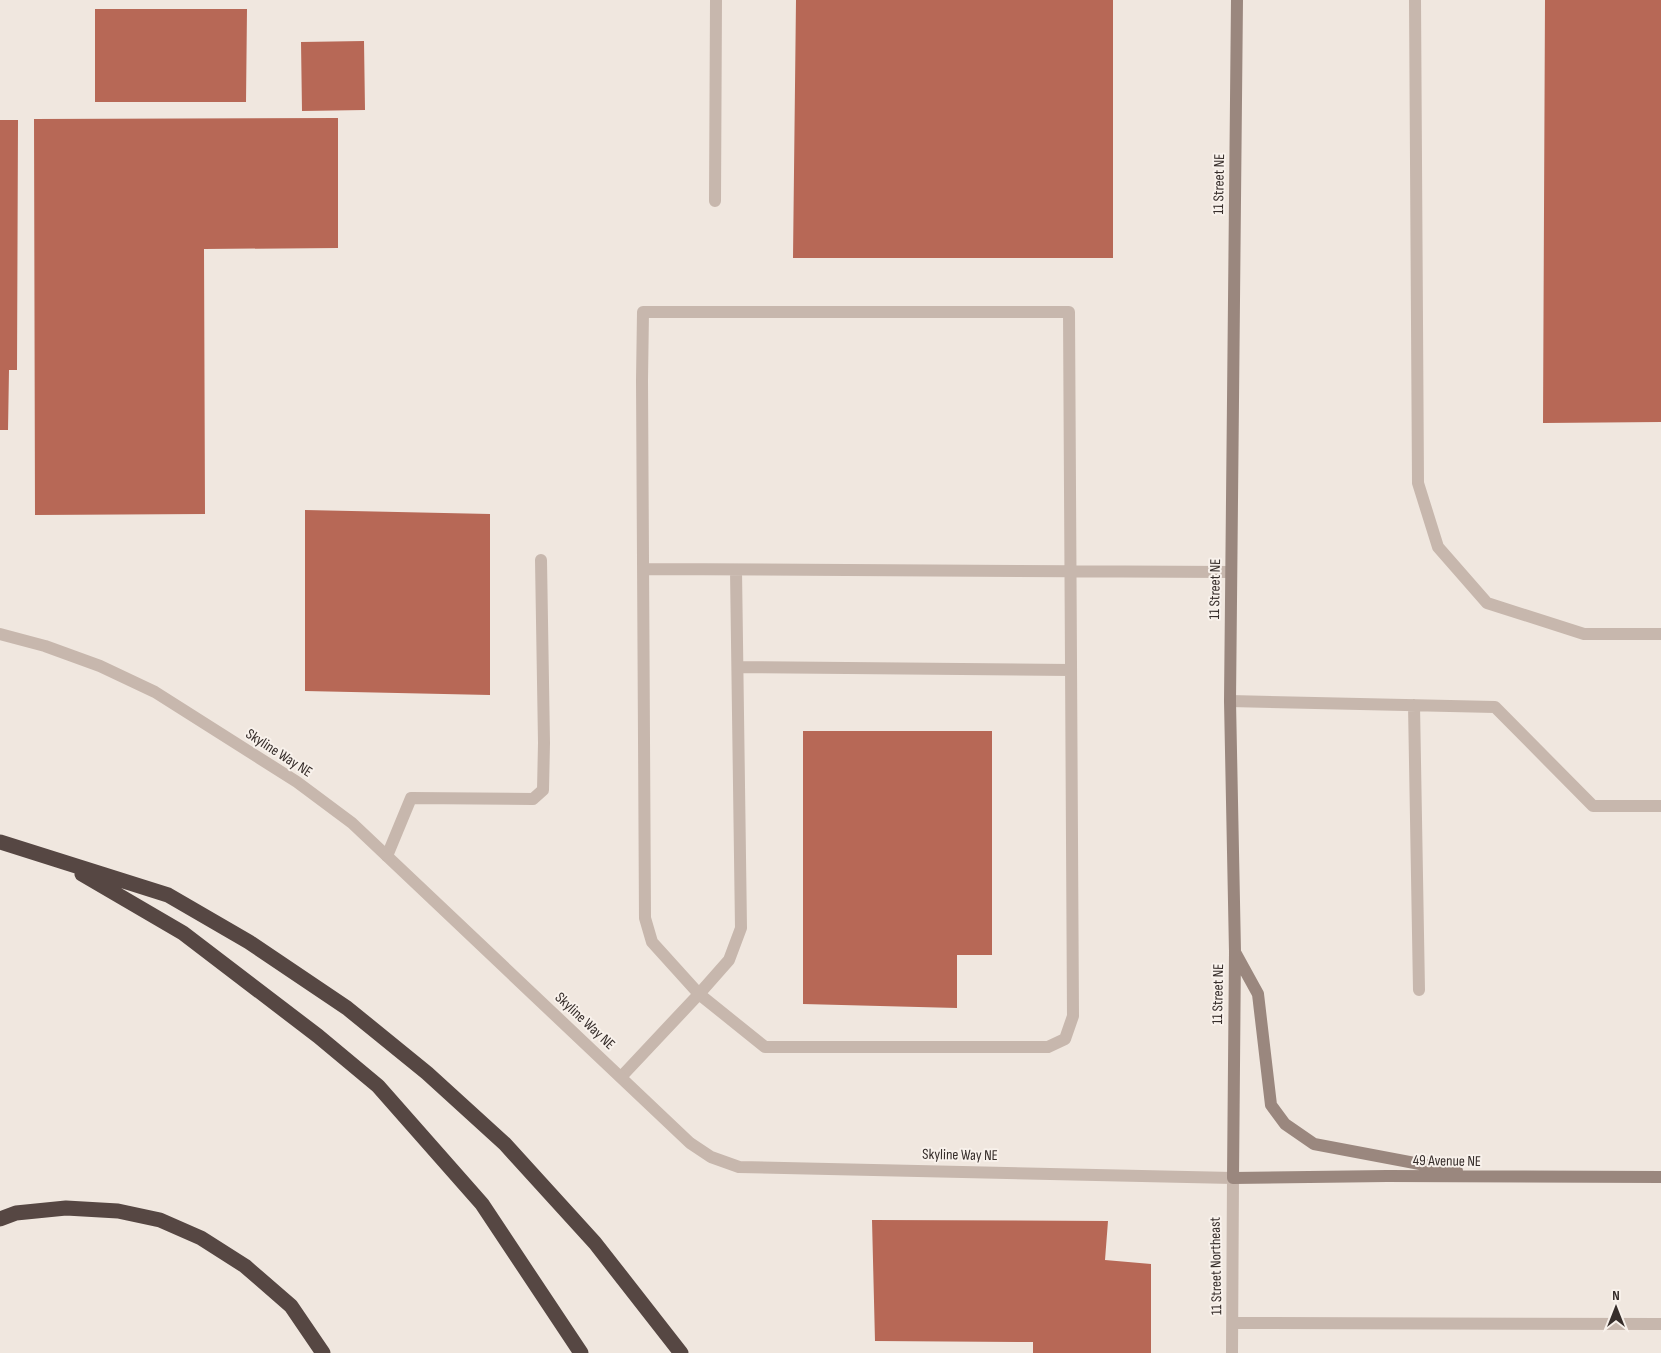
<svg xmlns="http://www.w3.org/2000/svg" width="1661" height="1353" viewBox="0 0 1661 1353" font-family="'Sofia Sans Condensed',sans-serif">
<style>
.building{fill:#b76856}
.lines{fill:none;stroke-linecap:round;stroke-linejoin:round}
.lane{stroke:#c7b7ad;stroke-width:12}
.street{stroke:#c7b7ad;stroke-width:12}
.secondary{stroke:#9a877e;stroke-width:12}
.highway{stroke:#564743;stroke-width:15}
.labels{text-anchor:middle;dominant-baseline:central;stroke-width:4;stroke-linejoin:round;paint-order:stroke}
.street-label{font-size:15px;fill:#362d2a;stroke:#f8f1eb}
</style>
<rect width="100%" height="100%" fill="#f0e7df"/>
<path class="building" d="M796 0H1113V258H793Z
M1545 0H1661V422L1543 423Z
M95 9H247L246 102H95Z
M364 41 365 110 302 111 301 42Z
M338 118V248L204 249 205 514 35 515 34 119Z
M0 120H18L17 370H9L8 430H0Z
M305 510 490 514V695L305 691Z
M803 731H992V955H957V1008L803 1004Z
M872 1220 1108 1221 1105 1260 1151 1264V1353H1033V1342L875 1341Z"/>
<g class="lines">
<path class="lane" d="M1415 0 1418 483 1438 547 1487 603 1584 634H1661
M715 201 716 0
M643 569 1231 572
M738 667 1071 670
M1230 701 1495 707 1593 806H1661
M1414 705 1419 990
M387 856 411 798 533 799 543 790 544 743 541 560
M621 1077 699 994 652 942 645 918 642 380 643 312H1069L1073 1016 1065 1039 1048 1047H765L699 994 729 960 741 928 736 570
M1233 1323 1661 1324
M1232 1353 1233 1178"/>
<path class="street" d="M0 634 45 646 100 666 155 692 297 782 352 823 690 1143 711 1157 739 1167 1233 1178"/>
<path class="secondary" d="M1237 0 1230 701 1235 952 1233 1178 1387 1176 1661 1177
M1236 954 1258 994 1271 1105 1285 1124 1314 1144 1457 1171"/>
<path class="highway" d="M0 842 168 895 249 942 347 1008 427 1073 505 1144 595 1243 681 1353
M82 874 183 933 318 1036 378 1086 482 1204 581 1353
M0 1219 16 1213 66 1208 118 1211 160 1220 201 1238 245 1266 291 1306 323 1353"/>
</g>
<g class="labels">
<g class="street-label">
<text transform="translate(1219 184) rotate(-89)">11 Street NE</text>
<text transform="translate(1215 589) rotate(-89)">11 Street NE</text>
<text transform="translate(279 753) rotate(33)">Skyline Way NE</text>
<text transform="translate(1218 994) rotate(-89)">11 Street NE</text>
<text transform="translate(585 1021) rotate(43)">Skyline Way NE</text>
<text transform="translate(960 1155) rotate(1)">Skyline Way NE</text>
<text transform="translate(1447 1161) rotate(1)">49 Avenue NE</text>
<text transform="translate(1216 1266) rotate(-91)">11 Street Northeast</text>
</g>
</g>
<g transform="translate(1616 1308)" stroke="#f8f1eb" stroke-width="4" paint-order="stroke">
<path d="M0-4L9 19L0 12L-9 19Z" fill="#362d2a"/>
<text y="-8" font-size="14" font-weight="bold" text-anchor="middle" fill="#362d2a">N</text>
</g>
</svg>
